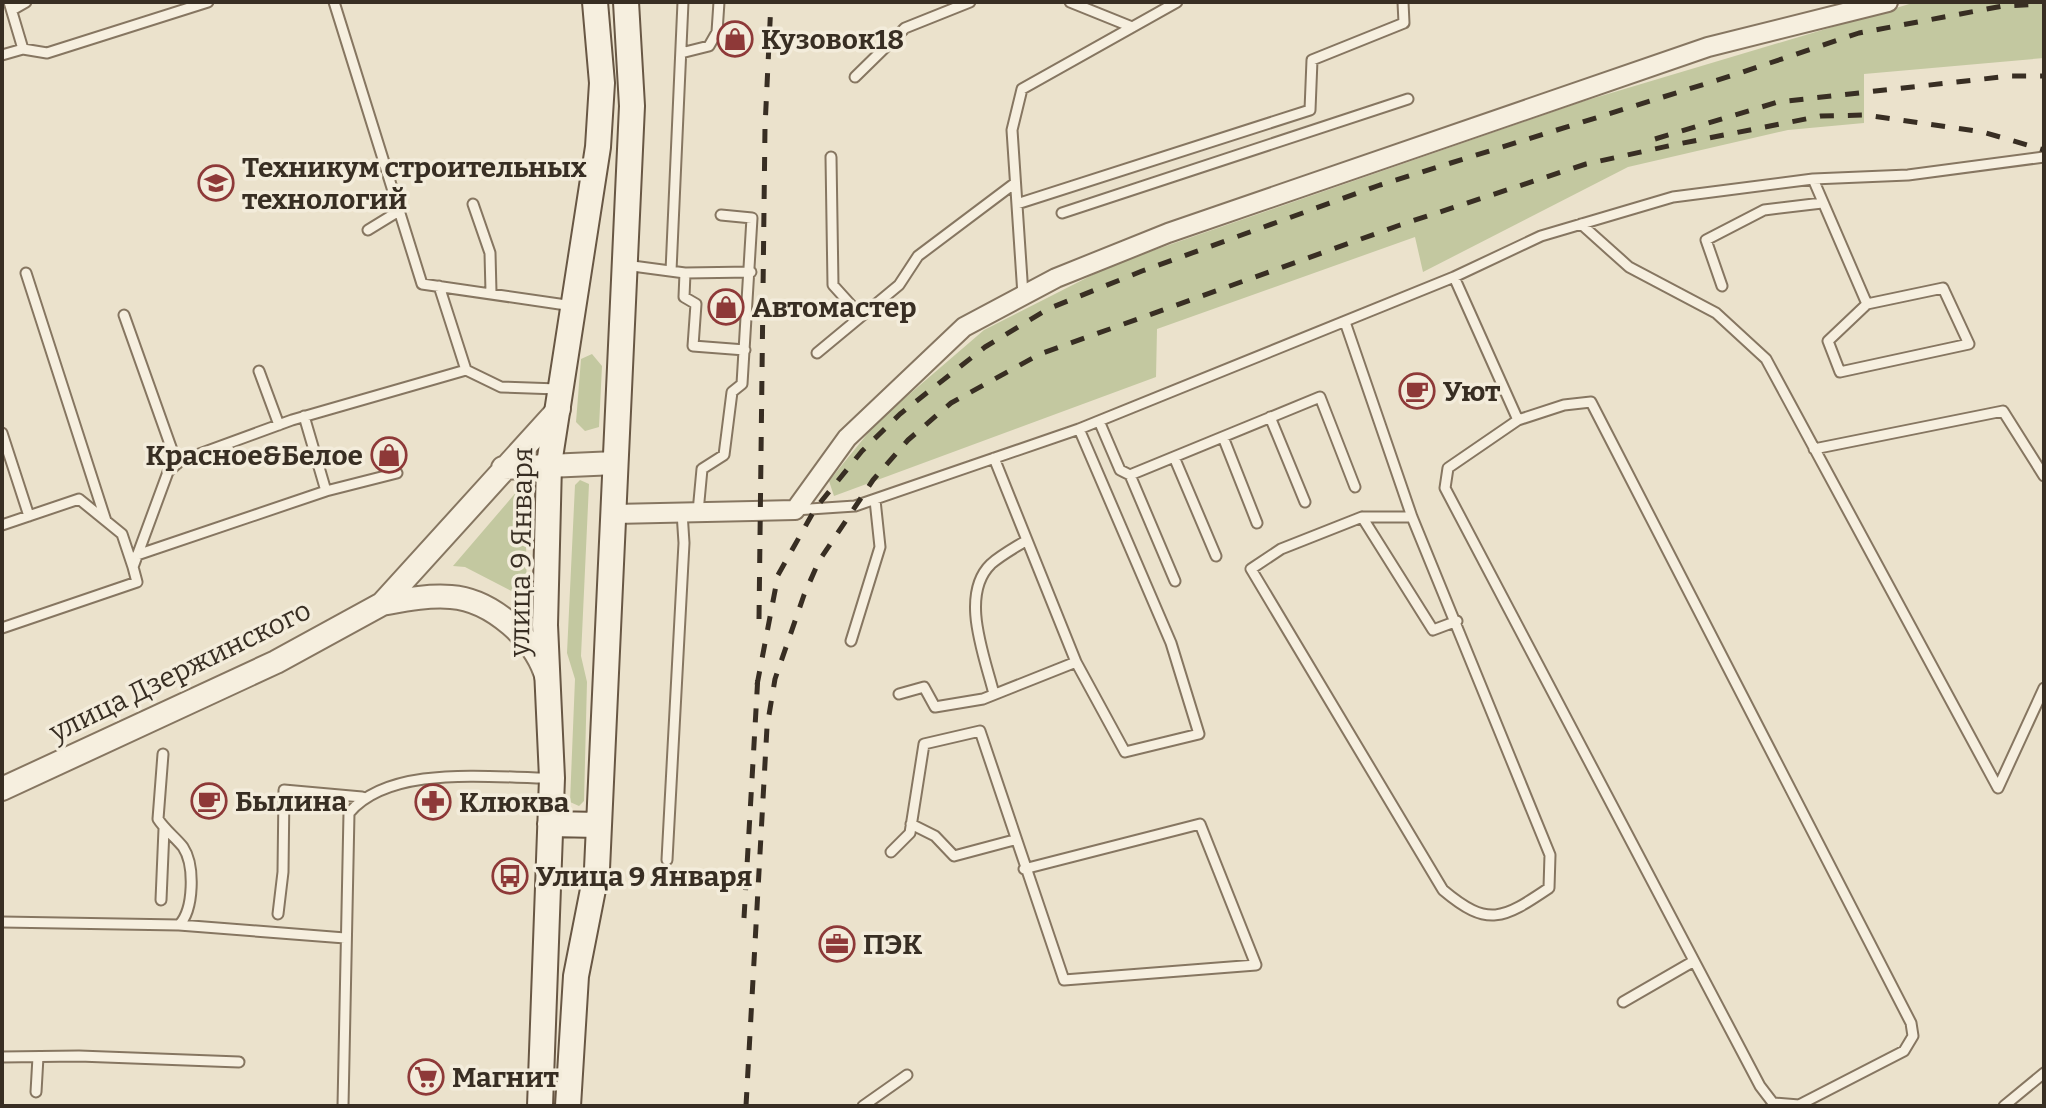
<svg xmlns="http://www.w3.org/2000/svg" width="2046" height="1108" viewBox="0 0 2046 1108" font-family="Bitter,serif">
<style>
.green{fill:#c3c8a0}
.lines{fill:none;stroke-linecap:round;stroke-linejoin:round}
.service-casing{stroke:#867661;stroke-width:13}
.minor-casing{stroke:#867661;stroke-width:22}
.tertiary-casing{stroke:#867661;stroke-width:26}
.secondary-casing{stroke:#685744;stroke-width:28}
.service{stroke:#f6efdf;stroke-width:9}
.minor{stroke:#f6efdf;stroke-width:18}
.tertiary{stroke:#f6efdf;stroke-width:22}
.secondary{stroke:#f6efdf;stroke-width:24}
.rail{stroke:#382e23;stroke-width:5;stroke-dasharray:14 14;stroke-linecap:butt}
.labels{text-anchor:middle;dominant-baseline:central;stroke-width:7;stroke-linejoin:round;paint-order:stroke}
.poi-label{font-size:28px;font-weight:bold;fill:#382e23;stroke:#f3ecdb;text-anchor:start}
.street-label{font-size:28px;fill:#382e23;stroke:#f3ecdb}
</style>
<rect width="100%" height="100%" fill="#ebe2cc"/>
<path class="green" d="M1916 2H2044V58L1864 74V123L1788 130 1628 167 1423 272 1415 237 1157 329 1156 377 834 496 829 481 877 422 984 330 1114 264 1581 102Z
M592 354 602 366 599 427 585 431 576 422 581 359Z
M580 480 589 484 581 656 587 682 584 801 579 806 570 802 575 679 567 653 575 485Z
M525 482 527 599 465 567 453 566Z"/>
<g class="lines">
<defs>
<path id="service" d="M9 2 23 49
M334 2 422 284 573 306
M1070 2 1132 27
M12 10 26 2
M681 53 709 46 717 32 719 2
M2 55 23 49 47 53 208 2
M855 77 905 28 970 2
M831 157 833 285 861 316
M1813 179 1867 304 1828 341 1840 372 1969 344 1943 288 1867 304
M473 204 490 253 491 292
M1017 204 1310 110 1312 60 1404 23 1403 2
M1062 213 1408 99
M1581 224 1629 267 1716 313 1766 359 1998 788 2044 688
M368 230 399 211
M625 265 685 273 684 297 696 304 693 346 745 350
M671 271 683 2
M26 273 106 521
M685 273 751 272
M1454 277 1518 420 1448 468 1445 488 1760 1086 1773 1103 1799 1105 1904 1051 1913 1036 1911 1023 1591 402 1564 405 1518 420
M439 286 466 370
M1722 286 1706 240 1764 210 1822 203
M1023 295 1012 130 1022 89 1177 2
M124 315 177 464
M1345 322 1412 517 1550 855 1549 888C1503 919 1488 928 1443 890L1251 569 1281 549 1362 517H1412
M817 353 899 285 918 256 1015 183
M259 371 279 425
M1270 417 1305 502
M1099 421 1120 470 1130 475 1320 397 1355 487
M2 433 29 516
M1223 437 1257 523
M1814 449 2003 411 2044 476
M1174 457 1216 556
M994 458 1076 662 1125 752 1199 734 1171 643 1079 429
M1130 475 1175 581
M326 491 397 473
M795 510 855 506 1079 429 1454 277 1541 236 1673 197 1813 179 1908 175 2044 157
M698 512 702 469 724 455 732 392 742 384 752 218 721 215
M1362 517 1433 630 1457 621
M2 525 79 499 122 534 133 567 168 472 180 461 292 420 466 370 501 387 558 389
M137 555 326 491 304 416
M2 628 137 582 133 567
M851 641 880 547 875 500
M899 694 924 687 935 707 983 699 1076 662
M994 694C985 657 959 595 991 564 1001 555 1016 547 1027 540
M911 824 935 836 954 856 1014 840
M891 852 910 833 924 744 980 731 1064 980 1256 965 1200 824 1024 869
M667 860 684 543 682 512
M161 900 164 829
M278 914 283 872 284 790 362 797
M2 922 179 925C194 910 195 865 183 847 175 837 165 830 158 819L163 754
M179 925 345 938
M1623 1002 1694 961
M2 1057 79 1056 239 1062
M36 1092 38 1057
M343 1106 349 813C390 764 491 778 550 778
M863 1106 907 1075
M2004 1106 2044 1073"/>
<path id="minor" d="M614 514 795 510 847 438 964 327 1056 278 1168 233 1708 47 1888 2"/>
<path id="tertiary" d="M503 468 616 463
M382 604C404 600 428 595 451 597 492 600 537 640 547 679
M2 789 276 662 382 604 559 409"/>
<path id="secondary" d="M550 824 599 825
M540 1106 552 778 545 625 549 464 598 147 602 83 595 2
M568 1106 576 976 597 869 632 106 626 2"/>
</defs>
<use href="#service" class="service-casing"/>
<use href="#minor" class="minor-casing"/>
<use href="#tertiary" class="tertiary-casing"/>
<use href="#secondary" class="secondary-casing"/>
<use href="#service" class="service"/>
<use href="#minor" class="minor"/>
<use href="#tertiary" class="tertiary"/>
<use href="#secondary" class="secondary"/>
<path class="rail" d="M1655 139 1778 102 2010 76H2044
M759 619 765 127 771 2
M757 685 778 575 815 509 862 451 900 414 985 347 1048 309 1142 271 1380 185 1737 74 1859 33 2003 6 2044 4
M744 918 758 675
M746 1106 767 727 775 679 804 595 819 561 873 480 908 440 951 403 1040 354 1400 225 1586 164 1673 145 1821 116 1865 115 1983 132 2044 150"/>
</g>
<defs>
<symbol id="shop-ring" viewBox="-11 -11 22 22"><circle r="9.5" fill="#f3ecdb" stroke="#8e3938" stroke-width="1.5"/><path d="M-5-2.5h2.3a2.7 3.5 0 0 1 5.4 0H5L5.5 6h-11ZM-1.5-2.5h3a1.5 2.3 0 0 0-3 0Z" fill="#8e3938"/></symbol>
<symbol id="university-ring" viewBox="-11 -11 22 22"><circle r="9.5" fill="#f3ecdb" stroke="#8e3938" stroke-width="1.5"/><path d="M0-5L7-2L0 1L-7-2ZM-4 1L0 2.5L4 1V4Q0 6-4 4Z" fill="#8e3938"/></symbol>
<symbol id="cafe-ring" viewBox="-11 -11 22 22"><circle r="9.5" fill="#f3ecdb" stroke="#8e3938" stroke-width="1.5"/><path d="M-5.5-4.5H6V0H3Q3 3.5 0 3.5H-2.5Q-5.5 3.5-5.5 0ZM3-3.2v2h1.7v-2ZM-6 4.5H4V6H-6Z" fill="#8e3938"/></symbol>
<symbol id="pharmacy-ring" viewBox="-11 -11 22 22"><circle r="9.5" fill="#f3ecdb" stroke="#8e3938" stroke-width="1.5"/><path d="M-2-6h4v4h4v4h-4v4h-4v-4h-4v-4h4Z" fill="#8e3938"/></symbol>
<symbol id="bus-ring" viewBox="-11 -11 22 22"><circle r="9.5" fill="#f3ecdb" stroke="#8e3938" stroke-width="1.5"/><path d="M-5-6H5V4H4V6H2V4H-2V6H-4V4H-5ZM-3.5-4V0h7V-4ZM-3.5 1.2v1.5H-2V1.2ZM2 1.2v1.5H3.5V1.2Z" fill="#8e3938"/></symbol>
<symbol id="office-ring" viewBox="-11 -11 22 22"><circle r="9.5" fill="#f3ecdb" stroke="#8e3938" stroke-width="1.5"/><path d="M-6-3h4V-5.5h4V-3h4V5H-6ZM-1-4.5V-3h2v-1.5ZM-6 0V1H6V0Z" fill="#8e3938"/></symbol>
<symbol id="supermarket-ring" viewBox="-11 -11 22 22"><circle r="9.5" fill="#f3ecdb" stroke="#8e3938" stroke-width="1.5"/><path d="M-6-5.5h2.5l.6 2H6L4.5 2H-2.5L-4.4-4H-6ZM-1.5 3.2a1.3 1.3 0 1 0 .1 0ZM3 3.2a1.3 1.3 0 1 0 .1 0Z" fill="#8e3938"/></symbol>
</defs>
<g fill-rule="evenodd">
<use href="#shop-ring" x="715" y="19" width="40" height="40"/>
<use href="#university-ring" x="196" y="163" width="40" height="40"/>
<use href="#shop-ring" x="706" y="287" width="40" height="40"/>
<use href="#cafe-ring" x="1397" y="371" width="40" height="40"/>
<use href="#shop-ring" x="369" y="435" width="40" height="40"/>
<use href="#cafe-ring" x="189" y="781" width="40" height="40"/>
<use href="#pharmacy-ring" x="413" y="782" width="40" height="40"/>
<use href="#bus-ring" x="490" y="856" width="40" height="40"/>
<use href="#office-ring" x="817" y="924" width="40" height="40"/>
<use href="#supermarket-ring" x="406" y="1057" width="40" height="40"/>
</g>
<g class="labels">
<g class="poi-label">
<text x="761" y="39">Кузовок18</text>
<text x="242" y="167">Техникум строительных<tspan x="242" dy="32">технологий</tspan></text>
<text x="752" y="307">Автомастер</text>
<text x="1443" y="391">Уют</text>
<text x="363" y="455" text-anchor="end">Красное&amp;Белое</text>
<text x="235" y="801">Былина</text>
<text x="459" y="802">Клюква</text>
<text x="536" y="876">Улица 9 Января</text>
<text x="863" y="944">ПЭК</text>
<text x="452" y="1077">Магнит</text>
</g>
<g class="street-label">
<text transform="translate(521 552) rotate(-89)">улица 9 Января</text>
<text transform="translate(180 671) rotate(-26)">улица Дзержинского</text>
</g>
</g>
<rect width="2046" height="1108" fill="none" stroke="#382e23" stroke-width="8"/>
</svg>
